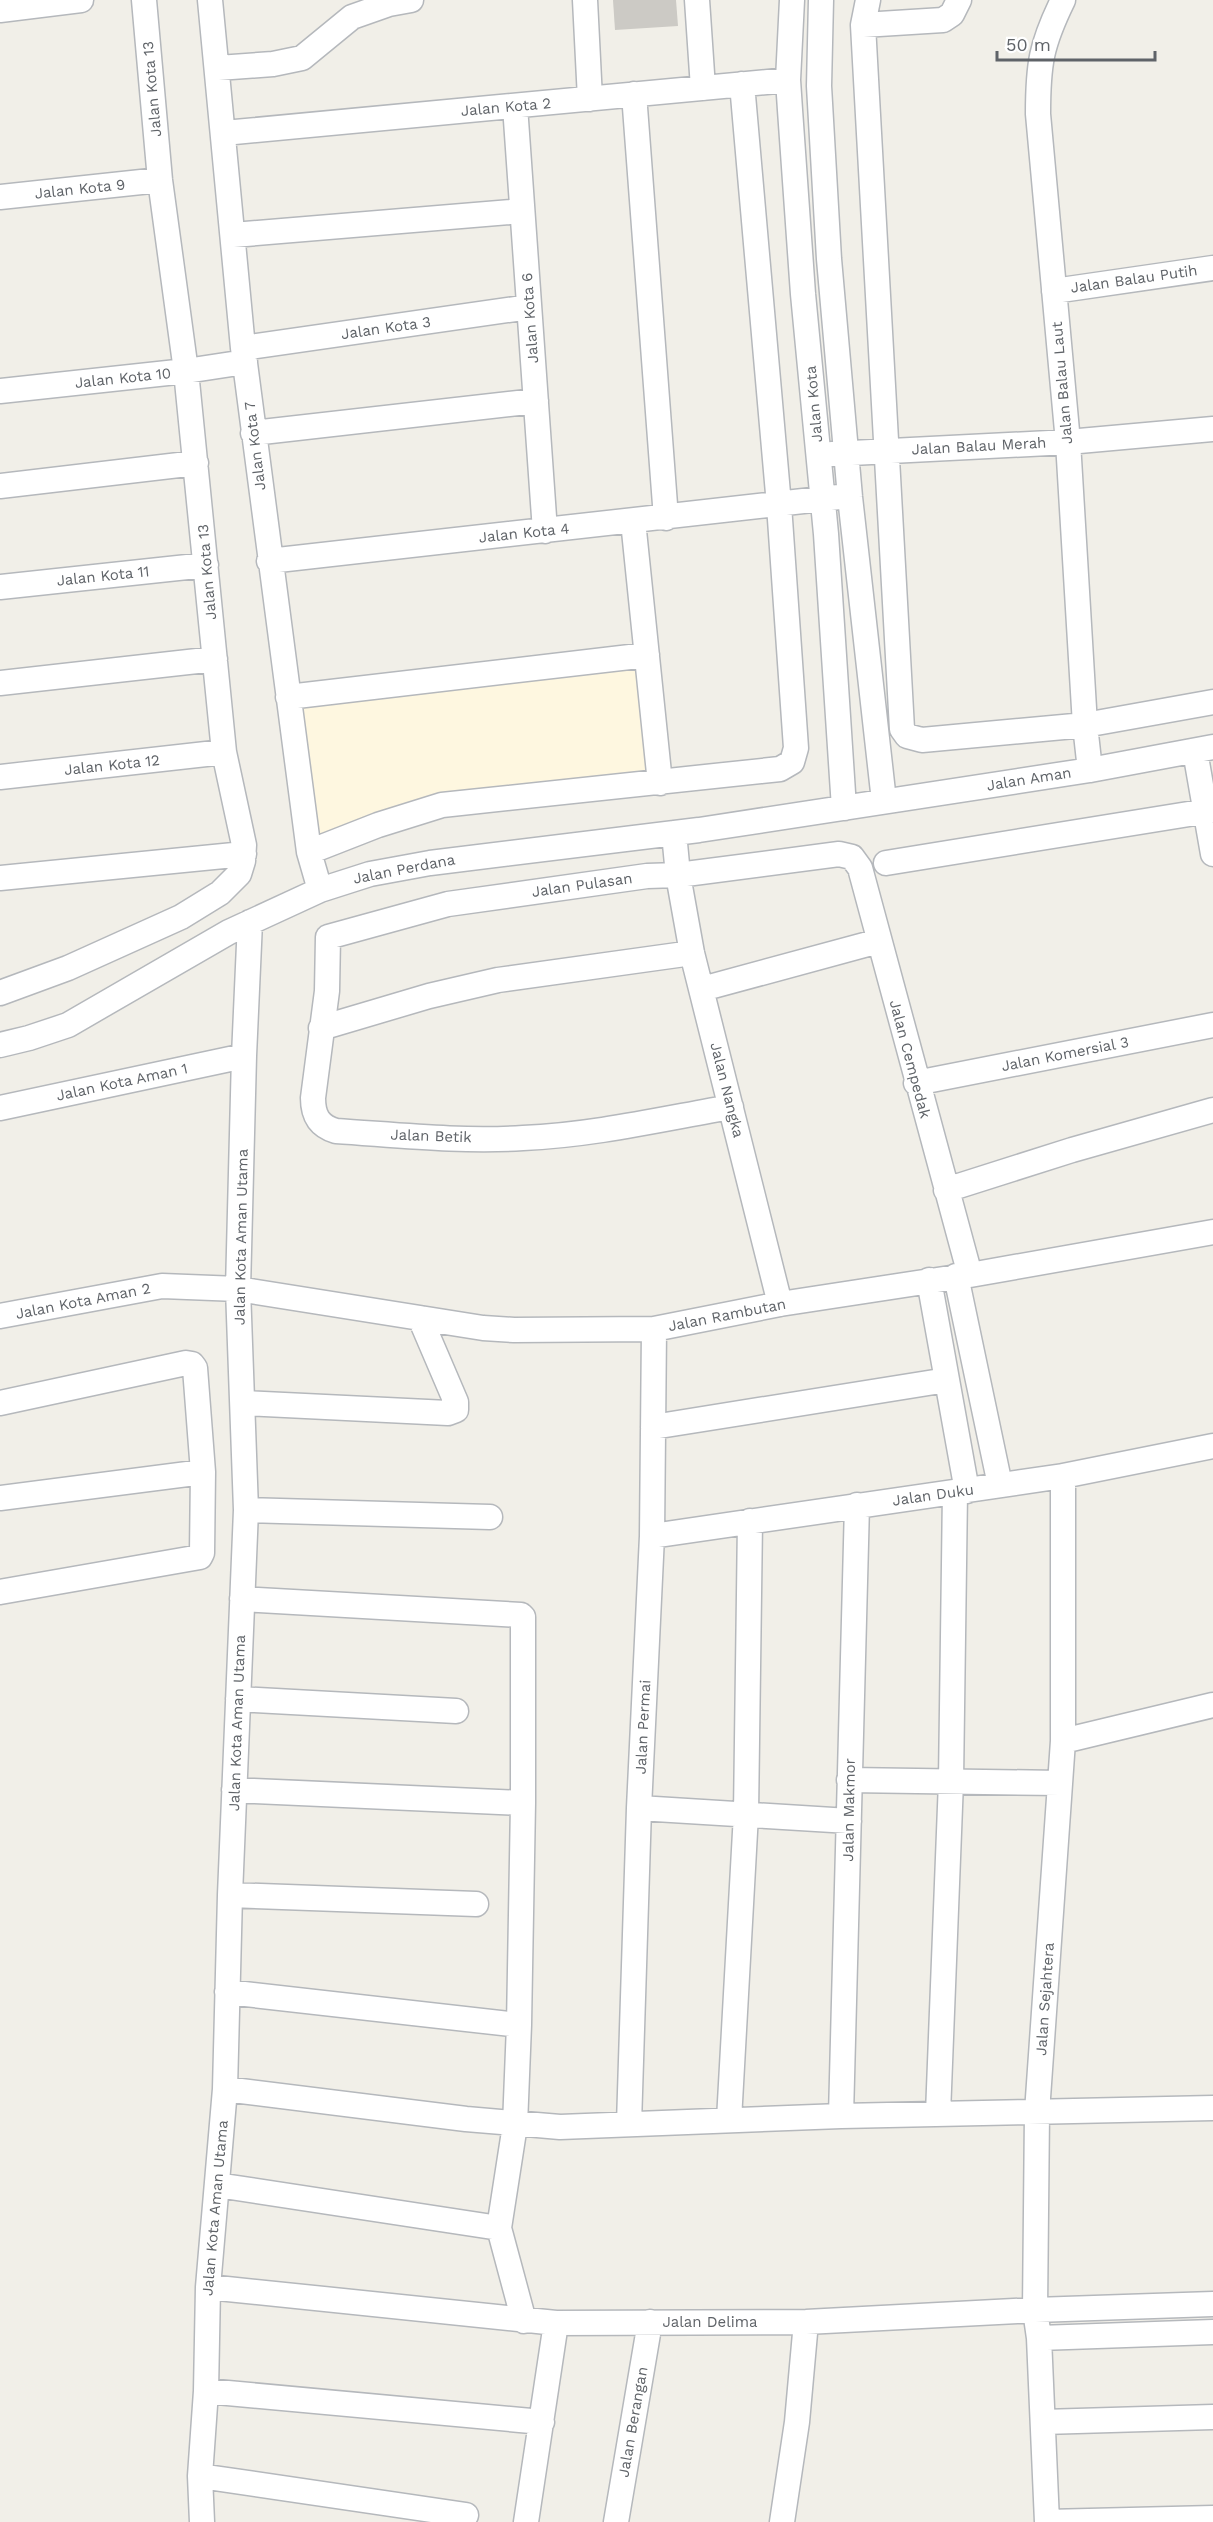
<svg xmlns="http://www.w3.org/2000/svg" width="1213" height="2522" viewBox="0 0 1213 2522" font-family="'Work Sans',sans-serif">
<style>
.commercial{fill:#fef7e0}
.building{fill:#cccac5}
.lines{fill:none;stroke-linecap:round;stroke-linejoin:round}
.minor-casing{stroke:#b5b8bc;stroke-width:27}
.minor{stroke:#fff;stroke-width:24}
.labels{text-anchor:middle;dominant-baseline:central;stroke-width:4.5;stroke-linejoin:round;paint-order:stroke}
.street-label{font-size:15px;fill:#5f6368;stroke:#fff}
</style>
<rect width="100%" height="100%" fill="#f1efe8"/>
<path class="commercial" d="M652 651 666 791 443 812 304 862 281 694Z"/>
<path class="building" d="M613 0H676L678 26 615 30Z"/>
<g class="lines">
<defs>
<path id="minor" d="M210 0 243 348 309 852 320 890
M585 0 590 99
M697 0 703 88
M792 0 788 80 790 110 803 294 826 534 844 808
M821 0 819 86 829 259 850 497 884 801
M868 0 863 25 902 729 907 736 922 740 1085 725 1213 702
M1063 0C1041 45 1038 64 1038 114L1068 442 1085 725 1090 770
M0 10 81 0
M863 25 943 20 952 14 959 0
M218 68 273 64 302 58 352 17 389 4 411 0
M634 94 666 518
M515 106 545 531
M224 133 788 80
M0 197 160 180
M233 235 522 211
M1054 291 1213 268
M243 348 529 307
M0 391 186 371 245 362
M253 433 536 401
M832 454 1068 442 1213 429
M0 486 196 463
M633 521 660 783
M269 561 839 497
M0 587 206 565
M0 683 215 659
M288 697 647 655
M1195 751 1213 854
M0 777 224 752
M674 833 678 875 692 953 780 1304
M309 852 378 825 442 805 780 769 792 762 796 748 779 505 742 84
M886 863 1213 810
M0 878 244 854
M702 989 879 941
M0 993 68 968 181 917 220 893 239 874 243 861 244 845 224 752 186 371 160 180 144 0
M321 1028 429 996 498 980 692 953
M0 1045 29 1038 68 1025 229 932 320 890 370 874 430 863 699 830 1090 770 1213 747
M916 1083 1213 1025
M731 1107C662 1119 593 1135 523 1138 461 1142 398 1135 336 1131 319 1126 313 1116 313 1098L327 991 328 937 448 904 647 876 678 875 839 854 852 857 860 868 970 1275
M0 1108 244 1056
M946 1190 1072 1150 1213 1110
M956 1276 1000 1485
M929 1280 967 1491
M0 1316 162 1286 238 1289 483 1328 514 1330 654 1329 780 1304 970 1275 1213 1232
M0 1403 186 1363 192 1364 195 1368 203 1472 202 1553 200 1557 0 1592
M243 1403 448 1413 456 1410V1402L420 1318
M653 1427 947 1380
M1063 1476V1741L1037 2112 1035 2310 1039 2338 1047 2522 1213 2518
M0 1498 203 1472
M246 1510 490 1517
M652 1536 1063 1476 1213 1446
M242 1599 521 1615 523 1617V1803L519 2025 515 2125 499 2228 524 2321
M238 1699 456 1711
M1063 1741 1213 1705
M849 1780 1060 1783
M234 1790 523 1803
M639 1808 849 1821
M230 1895 476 1904
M227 1992 519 2025
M225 2089 466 2119 560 2127 841 2116 1213 2108
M938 2114 951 1781 955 1492
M841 2116 857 1505
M729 2120 746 1814 750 1521
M629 2124 639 1808 652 1536 654 1329
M217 2185 499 2228
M208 2287 556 2323 806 2322 1035 2310 1213 2304
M1039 2338 1213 2332
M206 2391 542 2422
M1043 2422 1213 2417
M200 2476 466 2515
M202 2522 200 2476 206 2391 208 2287 225 2089 230 1895 246 1510 238 1289 244 1056 250 922
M526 2522 556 2323
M616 2522 650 2322
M782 2522 797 2422 806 2322"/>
</defs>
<use href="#minor" class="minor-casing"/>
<use href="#minor" class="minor"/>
</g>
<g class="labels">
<g class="street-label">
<text transform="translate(152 89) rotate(-95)">Jalan Kota 13</text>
<text transform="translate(506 107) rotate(-5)">Jalan Kota 2</text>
<text transform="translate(80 189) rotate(-6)">Jalan Kota 9</text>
<text transform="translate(1134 279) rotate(-8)">Jalan Balau Putih</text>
<text transform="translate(530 318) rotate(-94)">Jalan Kota 6</text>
<text transform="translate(386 328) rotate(-8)">Jalan Kota 3</text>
<text transform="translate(123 378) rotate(-6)">Jalan Kota 10</text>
<text transform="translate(1062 383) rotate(-95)">Jalan Balau Laut</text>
<text transform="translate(814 404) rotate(-95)">Jalan Kota</text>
<text transform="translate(255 446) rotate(-97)">Jalan Kota 7</text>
<text transform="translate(979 446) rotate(-3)">Jalan Balau Merah</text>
<text transform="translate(524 533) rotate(-6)">Jalan Kota 4</text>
<text transform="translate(207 572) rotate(-95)">Jalan Kota 13</text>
<text transform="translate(103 576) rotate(-6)">Jalan Kota 11</text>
<text transform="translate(112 765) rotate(-6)">Jalan Kota 12</text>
<text transform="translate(1029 779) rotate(-9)">Jalan Aman</text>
<text transform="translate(404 869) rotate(-11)">Jalan Perdana</text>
<text transform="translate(582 885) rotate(-8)">Jalan Pulasan</text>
<text transform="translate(1065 1054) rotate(-11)">Jalan Komersial 3</text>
<text transform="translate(910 1059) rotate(75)">Jalan Cempedak</text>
<text transform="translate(122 1082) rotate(-12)">Jalan Kota Aman 1</text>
<text transform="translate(727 1090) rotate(76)">Jalan Nangka</text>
<text transform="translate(431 1136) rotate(2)">Jalan Betik</text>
<text transform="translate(241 1237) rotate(-89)">Jalan Kota Aman Utama</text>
<text transform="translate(83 1301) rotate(-11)">Jalan Kota Aman 2</text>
<text transform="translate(727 1315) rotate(-11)">Jalan Rambutan</text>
<text transform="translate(933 1495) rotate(-8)">Jalan Duku</text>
<text transform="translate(237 1723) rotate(-88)">Jalan Kota Aman Utama</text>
<text transform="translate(643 1727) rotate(-87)">Jalan Permai</text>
<text transform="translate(849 1810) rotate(-89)">Jalan Makmor</text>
<text transform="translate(1045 1999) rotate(-86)">Jalan Sejahtera</text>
<text transform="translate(215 2208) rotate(-85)">Jalan Kota Aman Utama</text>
<text x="710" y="2322">Jalan Delima</text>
<text transform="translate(633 2422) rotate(-80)">Jalan Berangan</text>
</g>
</g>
<path d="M997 51v9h158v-9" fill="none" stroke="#5f6368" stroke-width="3"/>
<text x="1006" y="51" font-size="18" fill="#5f6368" stroke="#ffffff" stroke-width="4.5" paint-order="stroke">50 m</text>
</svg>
